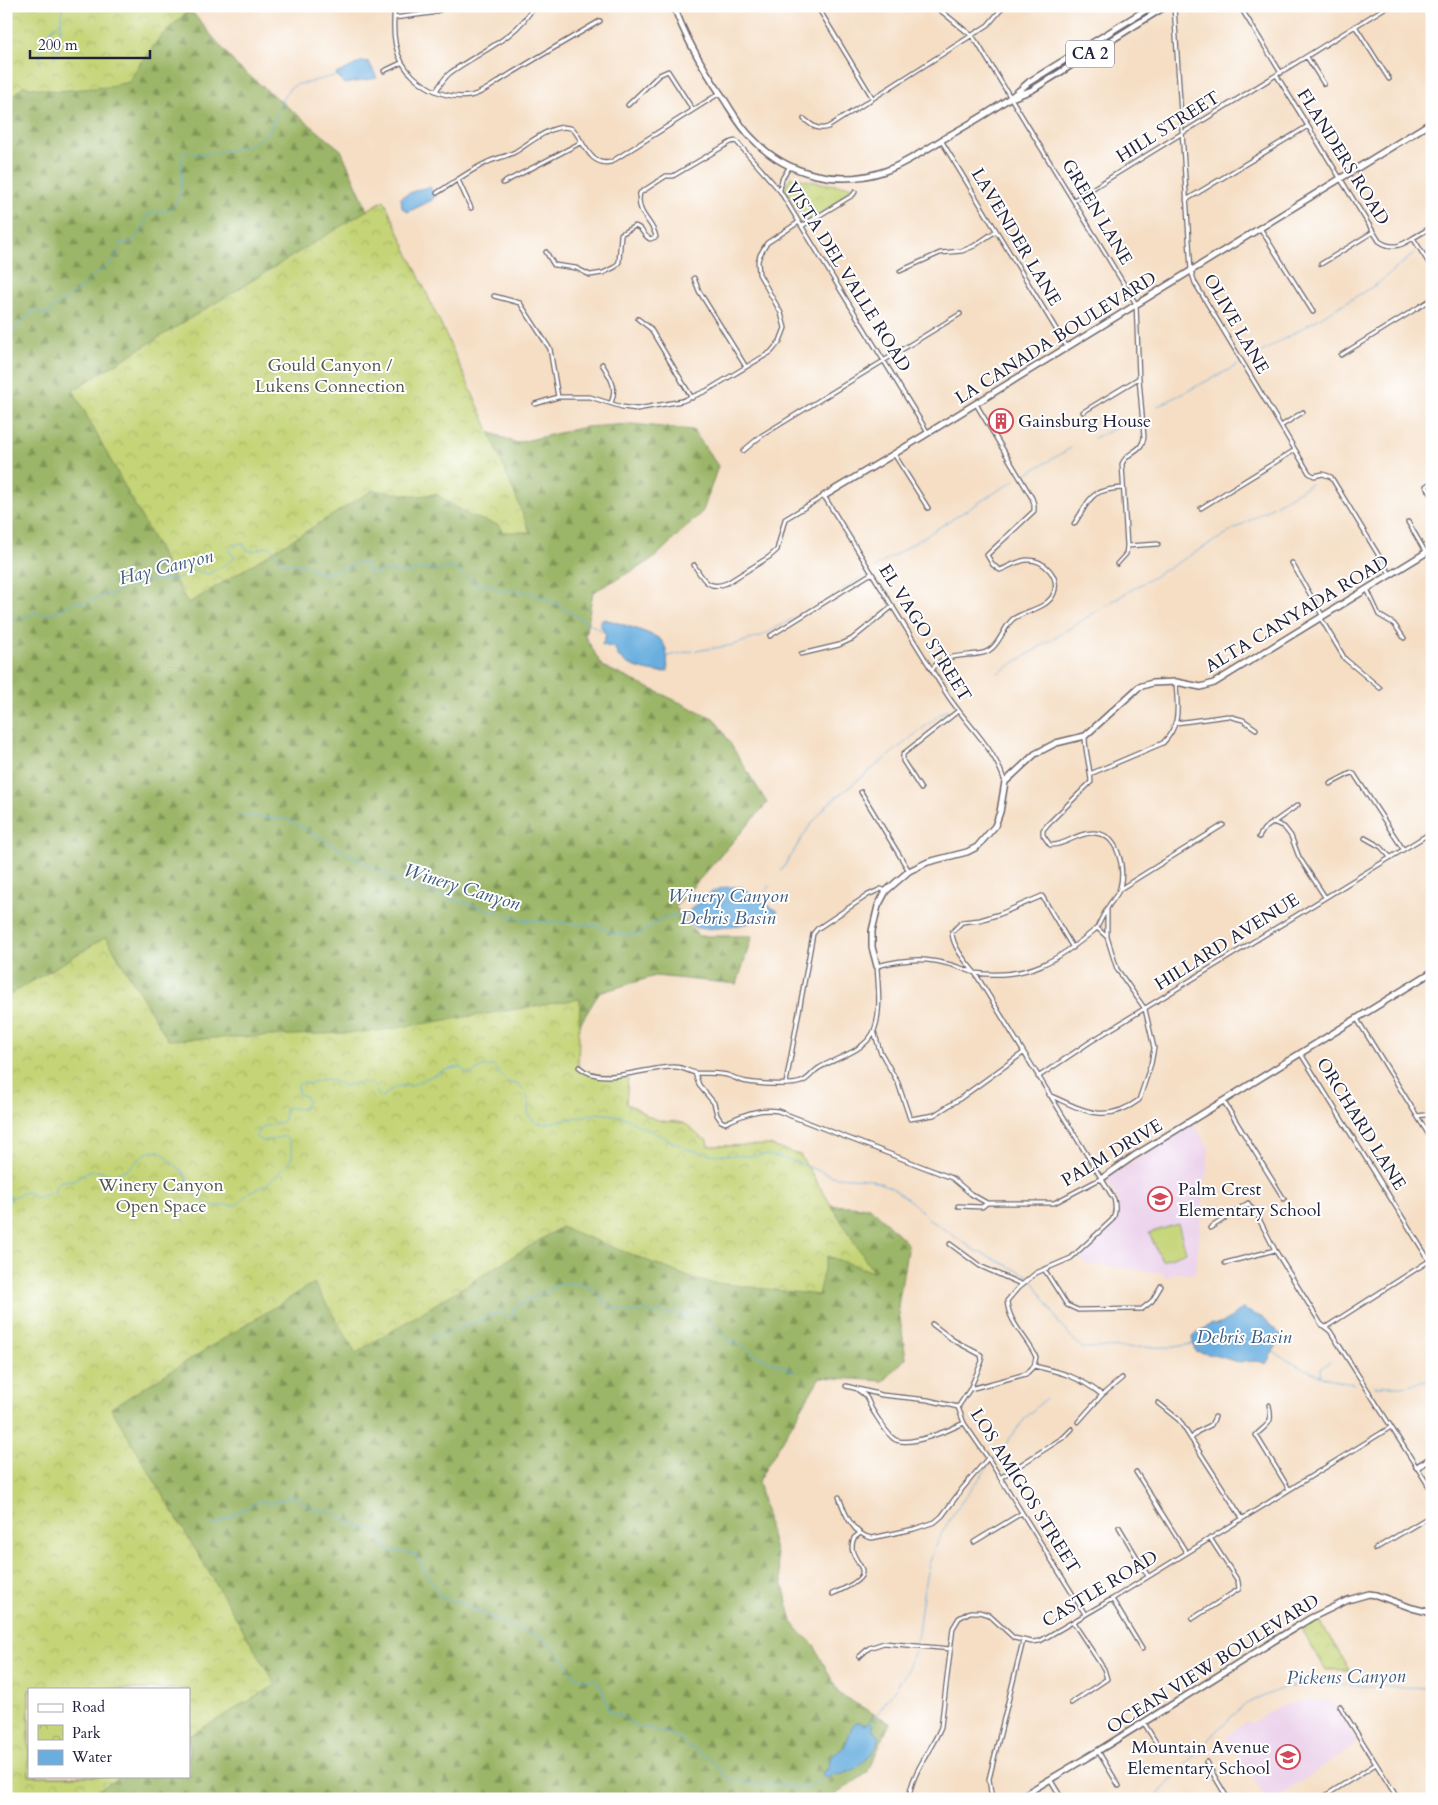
<svg xmlns="http://www.w3.org/2000/svg" width="1438" height="1805" viewBox="0 0 1438 1805" font-family="Cardo,serif">
<style>
.built{fill:#ebd1eb}
.forest{fill:url(#forest-firs);stroke:#5e6c51;fill-rule:evenodd}
.sand{fill:url(#sand-dots);stroke:#887e6c}
.park{fill:url(#park-crowns);stroke:#737b58}
.pitch{fill:#c4d476;stroke:#737b58}
.water{fill:#69aedf;stroke:#46688d}
.lines{fill:none;stroke-linecap:round;stroke-linejoin:round}
.stream{stroke:#69aedf;stroke-width:1}
.street-casing{stroke:#6c646b;stroke-width:5.5}
.secondary-casing{stroke:#6c646b;stroke-width:8}
.primary-casing{stroke:#6c646b;stroke-width:8}
.street{stroke:#fff;stroke-width:3}
.secondary{stroke:#fff;stroke-width:5}
.primary{stroke:#fff;stroke-width:5}
.labels{text-anchor:middle;dominant-baseline:central;stroke-width:4;stroke-linejoin:round;paint-order:stroke}
.shield{fill:#fff;stroke:#646476;stroke-width:1}
.shield-label{font-size:16px;font-weight:bold;fill:#22223b}
.street-label{font-size:18px;fill:#22223b;stroke:#fff}
.park-label{font-size:18px;fill:#53574d;stroke:#fff}
.poi-label{font-size:18px;fill:#22223b;stroke:#fff;text-anchor:start}
.water-label{font-size:19px;font-style:italic;fill:#3e5a7d;stroke:#fff}
</style>
<defs>
<pattern id="forest-firs" width="22" height="20" patternUnits="userSpaceOnUse" patternTransform="scale(1.25)"><rect width="22" height="20" fill="#9bb667"/><path d="M5 1l3.5 6h-7zM16 11l3.5 6h-7z" fill="#7e9456"/></pattern>
<pattern id="sand-dots" width="8" height="8" patternUnits="userSpaceOnUse" patternTransform="scale(1.25)"><rect width="8" height="8" fill="#eeda9e"/><path d="M2 2h.1M6 6h.1" fill="none" stroke="#ccbb89" stroke-width="1.8" stroke-linecap="round"/></pattern>
<pattern id="park-crowns" width="20" height="18" patternUnits="userSpaceOnUse" patternTransform="scale(1.25)"><rect width="20" height="18" fill="#c4d476"/><path d="M2 6a3 3 0 1 1 6 0M12 15a3 3 0 1 1 6 0" fill="none" stroke="#a8b667"/></pattern>
</defs>
<rect width="100%" height="100%" fill="#fff"/>
<filter id="ink" filterUnits="userSpaceOnUse"><feTurbulence type="fractalNoise" baseFrequency=".02" numOctaves="2"/><feDisplacementMap in="SourceGraphic" scale="10" xChannelSelector="R" yChannelSelector="G"/><feConvolveMatrix kernelMatrix="1 2 1 2 8 2 1 2 1" color-interpolation-filters="sRGB"/></filter>
<filter id="wash" filterUnits="userSpaceOnUse"><feTurbulence type="fractalNoise" baseFrequency=".0096" numOctaves="4" result="noise"/><feDisplacementMap in="SourceGraphic" scale="20" xChannelSelector="R" yChannelSelector="G"/><feGaussianBlur stdDeviation="1.12" result="paint"/><feColorMatrix in="noise" values="0 0 0 0 0 0 0 0 0 0 0 0 0 0 0 0 0 1.4 0 .05"/><feComposite in="paint" operator="in"/></filter>
<g filter="url(#wash)">
<rect width="100%" height="100%" fill="#f5dec4"/>
<path class="built" d="M1194 1124 1209 1148 1195 1274 1174 1273 1165 1278 1163 1273 1086 1264 1080 1259 1115 1221 1118 1214 1119 1203 1108 1181 1111 1175Z
M1306 1700 1331 1701 1358 1743 1275 1799H1267L1226 1736 1247 1721 1250 1724 1268 1712 1287 1704Z"/>
<path class="forest" d="M6 6H187L237 66 341 150 460 420 516 443 585 427 631 424 693 430 718 466 703 511 652 560 593 592 585 636 602 666 715 719 767 803 675 907 698 936H752L737 984 655 976 599 993 552 1070 684 1199 870 1207 908 1244 898 1306 906 1358 884 1381 820 1377 758 1481 792 1622 800 1632 814 1645 839 1694 890 1723 867 1773 829 1799H6ZM29 1689H189V1776H29Z"/>
<path class="sand" d="M1136 19 1139 21 1047 78 1045 75Z"/>
<path class="park" d="M6 6H190L189 10 161 36 139 65 129 82 107 87 57 91 23 86 6 104Z
M791 177 826 184 850 186 851 187C842 199 819 219 804 219L786 191V183Z
M384 200 485 421 530 532H503L498 525 470 516 436 494 417 496 373 490 188 604 73 390Z
M106 937 168 1040 370 1032 580 999 578 1067C588 1077 615 1079 628 1077L626 1104C638 1107 646 1117 658 1120 667 1123 676 1120 685 1124 693 1128 698 1138 707 1140L708 1146 769 1145 800 1155 873 1272 827 1256 818 1295 699 1281 561 1227 356 1353 314 1283 111 1408 276 1685 189 1736V1689H29V1776H121L84 1799H6V997Z
M1319 1620 1350 1670H1326L1302 1631Z"/>
<path class="pitch" d="M1178 1224 1186 1252 1162 1261 1149 1233Z"/>
<path class="water" d="M363 61 369 62 377 78 344 84 336 74Z
M430 187 435 196 432 200 408 212 402 208 401 197 419 189Z
M604 619C613 621 655 634 661 640 668 647 667 661 668 671 657 675 629 667 621 659 617 656 616 652 615 648L602 645 606 635 599 623Z
M727 887H742L757 899 778 911C776 913 774 915 772 917 763 922 703 933 694 927 690 924 688 918 687 913 697 902 713 888 727 887Z
M1243 1309 1263 1318 1282 1336 1266 1364C1256 1358 1246 1364 1235 1361 1221 1357 1209 1354 1195 1351L1192 1338 1193 1336 1211 1324C1224 1328 1232 1314 1243 1309Z
M856 1722H859L865 1725 867 1722 873 1726 871 1729 879 1735C882 1751 849 1779 833 1774L826 1779 822 1773 829 1768C828 1752 840 1754 845 1745 849 1738 849 1728 856 1722Z"/>
<g class="lines">
<path class="stream" d="M54 59 60 45 62 6
M39 62 43 42 50 31 60 22
M6 338 31 313 35 310 47 315 54 307 80 289 97 273 108 266 116 257 122 242 130 243 141 233 148 214C154 212 162 212 168 210 185 202 181 171 182 155L186 151C191 152 196 155 201 154 217 153 255 147 266 134 275 124 281 97 289 89 297 83 302 84 311 82 320 79 327 77 337 76
M1250 359 1377 284 1415 253
M1158 406 1238 365
M1094 438 1133 420
M1028 473 1071 448
M874 568 1015 480
M840 591 868 573
M6 615C17 620 24 620 33 612 49 618 62 609 76 601L84 603 88 600 97 598 104 594H114L122 587 141 584 148 581 180 578 195 570 208 574C216 569 232 563 235 556L231 554 229 550 235 544 243 543 247 550 253 551 270 546 283 563 306 565 322 574 362 562 366 564 367 571 373 574 385 570 406 573 424 568 435 570 452 567 478 585 488 584 500 591 518 590 548 599 605 633
M696 651 733 645 761 636 807 611
M667 656 693 651
M998 673 1121 596 1311 484
M237 815 289 820 402 884 523 920 596 925 614 934 638 935 664 917 687 913
M781 871 809 827 828 804 947 709
M760 901 770 886
M6 1196 12 1197
M6 1206C12 1197 17 1194 27 1192L37 1197 54 1193 56 1185 61 1181 74 1180 87 1172 99 1171 113 1175 129 1168 145 1154 152 1151H160L185 1174 193 1194 198 1198 211 1206 237 1205 250 1191C265 1189 272 1179 282 1169 284 1167 289 1164 290 1161 295 1151 291 1142 284 1136 273 1139 266 1145 256 1137L257 1132 265 1126 282 1122 284 1119 286 1107 302 1109 308 1102 305 1096 298 1094V1085L303 1082 309 1084C324 1077 329 1078 344 1086L361 1082 373 1084 378 1095 382 1097 395 1087 412 1085 445 1070 461 1067 466 1074 470 1075 482 1067 493 1066 508 1083 518 1084 526 1093 529 1101 528 1115 535 1122 544 1124 598 1113 621 1116 687 1149 707 1154 747 1156 769 1155 796 1162 835 1177 870 1179 890 1187 913 1203 929 1219 973 1249 1029 1276
M1032 1279 1061 1326 1082 1348 1175 1347 1193 1344
M429 1340 435 1335H443L495 1314 502 1312 509 1317 513 1315V1308L560 1284 582 1283 598 1292 603 1300 610 1306 630 1313 644 1310 652 1314 663 1311 668 1315 672 1312 677 1314 696 1313 724 1334 732 1343 744 1346 753 1354 794 1371
M1273 1352 1300 1367 1324 1377 1354 1384
M1321 1375V1368L1330 1362
M1375 1386H1402L1432 1380
M994 1459 1027 1416 1046 1398
M213 1526 259 1501 273 1503 293 1495 310 1508 333 1512 354 1524 379 1532 387 1550 415 1554 441 1598 460 1602 499 1622 543 1638 567 1663 571 1673 582 1679 596 1680 602 1689 610 1712 623 1717 632 1724 680 1737 688 1747 698 1750 703 1756 711 1759 724 1775 730 1779 753 1784H778L806 1789 824 1776
M917 1640C921 1616 922 1592 928 1568 938 1529 964 1499 988 1467
M870 1724 906 1673 915 1650
M1154 1799 1218 1729 1246 1704 1285 1687 1331 1685 1432 1688"/>
</g>
</g>
<g filter="url(#ink)">
<g class="lines">
<defs>
<path id="street" d="M395 6C392 32 393 59 414 77 430 91 449 99 470 96 483 94 496 82 507 76 538 57 569 39 600 21
M817 6 872 97
M935 6 972 36 978 44 1136 304 1139 378 1144 437C1142 453 1128 450 1122 464L1127 546 1126 554 1117 564
M1174 6 1191 271 1195 283 1309 473 1314 476 1323 474 1331 477 1390 574
M1244 13 1281 73
M394 18 432 13 449 6
M1355 26 1389 79
M1307 57 1324 84
M384 71 401 63
M1277 76 1379 241C1392 250 1401 246 1413 238L1432 268
M436 91C440 85 444 78 450 73 480 51 515 40 534 6
M628 105 659 75 668 71 693 110
M804 119C812 125 817 131 828 127L988 25 1004 6
M941 140 1067 347
M458 180 471 208
M503 183 582 142
M780 190 782 179 790 166
M437 193C453 183 469 171 486 163 495 158 506 157 515 152 530 143 554 121 573 129 584 142 590 167 611 162L720 93
M1074 200 1388 6
M1186 200 1308 126
M802 226 853 195 855 192
M1260 228 1313 312
M1413 238 1432 227
M546 252 554 265 576 268 590 275 603 273 615 267 619 262 621 234 635 226C643 228 643 236 650 239L656 237C654 222 635 214 640 193L666 176H673L731 142 736 141 780 191 928 433
M1321 264 1373 232
M900 271 940 253 962 251 974 246 996 231
M694 278 699 291 746 367
M494 296 520 303 550 349 558 397
M638 319 650 328 692 398
M1341 355 1432 299
M602 364C610 377 618 387 611 403
M535 404 558 397H590L622 407 637 409 682 401 706 391 771 352 780 341 785 328 781 313 759 274 758 261 760 255 767 243 799 222
M1083 412 1139 378
M1281 426 1303 412
M743 451 761 436 960 314
M894 454 928 508
M1432 482 1426 486 1432 495
M1201 508 1295 450
M1408 522 1426 553
M1432 522V527
M1074 524C1092 497 1089 490 1123 488
M1127 546 1158 544
M1292 563 1322 615
M694 565C703 579 708 591 727 583L769 557 777 550 785 519 824 496 948 696C968 726 994 747 1005 782
M1367 589 1379 615 1394 624 1404 638
M1320 617 1345 659 1380 688
M770 636 872 573
M801 654 839 645 852 639 893 606
M932 670C941 653 966 657 983 653 999 649 1003 627 1013 619 1025 610 1048 609 1054 593 1060 577 1045 560 1028 560 1019 560 1008 567 1000 570L993 565 987 555 1034 511V504L1032 498 976 404
M1176 723 1228 716 1243 720 1256 729
M1090 774 1163 743C1182 723 1177 707 1176 682
M1330 784 1351 773 1354 774 1403 849
M921 789 903 761V754L958 711
M861 792 909 871
M1273 822 1284 827 1291 836 1299 857 1325 897
M1259 837 1264 829 1298 805
M1365 838 1381 847 1390 857
M1120 889 1223 825
M1107 936V910
M1073 948 1042 896 1000 914 980 920 962 922 952 932C952 946 966 962 975 973 1027 980 1059 960 1097 928
M1357 1019 1432 1140
M874 1031 880 1051 898 1083 910 1119 934 1115 958 1100 1023 1053
M1301 1054 1429 1260
M579 1067C602 1088 647 1066 675 1067 683 1067 689 1072 696 1073 708 1074 719 1072 730 1076 736 1078 742 1082 748 1082 759 1084 791 1086 801 1082 809 1080 813 1071 819 1068 835 1058 863 1052 873 1033 882 1014 878 986 877 966 916 956 937 958 975 973L1114 1199C1116 1207 1116 1214 1112 1220L1071 1258 1036 1273 1018 1288 1007 1301C1009 1324 1027 1337 1036 1357L1034 1366 1026 1374 970 1389 958 1407
M695 1073 699 1085 714 1103 717 1115 721 1121 725 1123C743 1115 758 1108 778 1111L952 1178 971 1194 987 1203H1054L1100 1179
M1038 1077 1090 1042 1432 832
M786 1083 813 934 817 929 868 895 881 889 886 891
M1049 1095C1083 1110 1105 1125 1139 1100L1151 1064 1154 1048 1145 1009 1117 969 1107 937 1097 928C1100 921 1104 914 1108 907 1111 901 1118 895 1120 888 1125 868 1119 834 1094 833 1077 832 1066 846 1050 845L1043 835V830L1048 824 1091 782C1090 766 1085 752 1085 736
M1224 1102 1284 1199
M1417 1116 1432 1114
M958 1206 982 1207 987 1203
M1210 1228 1248 1203 1258 1217 1275 1250 1321 1324 1330 1331 1432 1491
M950 1244 980 1266 1021 1284
M1225 1263 1275 1250
M1044 1269 1067 1305 1078 1310 1142 1309 1152 1301 1161 1286
M932 1324 953 1340 981 1355 982 1361 970 1389
M1326 1327 1432 1259
M1034 1366C1061 1372 1080 1377 1102 1395
M846 1386 882 1395 928 1400 958 1407
M858 1390C870 1397 867 1402 873 1411 879 1420 886 1433 894 1439 908 1448 950 1430 964 1423
M1158 1403 1179 1420 1242 1518
M1269 1405C1273 1425 1269 1422 1256 1435L1289 1489
M958 1407 964 1423 988 1458 1085 1614
M1078 1422 1102 1395 1122 1378
M1191 1439 1197 1432 1211 1425 1215 1417
M1136 1472 1186 1552
M1000 1478 1064 1437 1072 1429
M839 1497C845 1514 853 1535 872 1538L914 1529 935 1522 942 1516 962 1489 988 1458
M1119 1527 1148 1576
M974 1542 1022 1513
M1375 1549 1432 1515
M832 1594C892 1569 842 1566 854 1538L859 1534
M1112 1599 1142 1649
M1192 1619 1239 1589 1238 1581 1210 1538
M859 1657 869 1648 884 1643 951 1649
M1071 1703 1107 1679 1104 1669 1073 1622
M1340 1706 1398 1799
M1144 1723 1157 1744
M1098 1751 1119 1786
M1206 1762 1228 1799
M1050 1779 1062 1799
M909 1799C911 1773 931 1751 941 1727L953 1628 959 1618 970 1612H979L989 1615 1014 1638 1032 1642 1040 1641 1112 1599 1391 1427
M992 1799 989 1779 1023 1641
M1320 1799 1376 1764"/>
<path id="secondary" d="M824 496 894 454 1432 122
M877 966 872 947V931L878 906 886 891 909 871 928 862 967 852 977 847 995 826 1000 812 1005 782 1035 754 1056 743 1085 736 1139 687 1152 683 1176 682 1201 687 1214 683 1432 549
M1101 1179 1134 1156 1432 972
M1417 1467 1432 1458
M1017 1799 1098 1751 1280 1637 1311 1618 1348 1600 1369 1594 1376 1595 1412 1608 1432 1613"/>
<path id="primary" d="M674 6C685 38 703 68 722 96 732 111 740 127 753 139 786 175 839 187 885 171 907 163 925 150 945 138 974 121 1004 105 1029 82L1152 6
M1014 97 1032 90 1166 6"/>
</defs>
<use href="#street" class="street-casing"/>
<use href="#secondary" class="secondary-casing"/>
<use href="#primary" class="primary-casing"/>
<use href="#street" class="street"/>
<use href="#secondary" class="secondary"/>
<use href="#primary" class="primary"/>
</g>
</g>
<defs>
<symbol id="building-ring" viewBox="-11 -11 22 22"><circle r="9.5" fill="#fff" stroke="#d1495b" stroke-width="1.5"/><path d="M-4-6H4V6H1V3H-1V6H-4ZM-2.5-4.3h1.7v1.8h-1.7ZM.8-4.3h1.7v1.8H.8ZM-2.5-1h1.7V.8h-1.7ZM.8-1h1.7V.8H.8Z" fill="#d1495b"/></symbol>
<symbol id="school-ring" viewBox="-11 -11 22 22"><circle r="9.5" fill="#fff" stroke="#d1495b" stroke-width="1.5"/><path d="M0-5L7-2L0 1L-7-2ZM-4 1L0 2.5L4 1V4Q0 6-4 4Z" fill="#d1495b"/></symbol>
</defs>
<g fill-rule="evenodd">
<use href="#building-ring" x="987" y="407" width="28" height="28"/>
<use href="#school-ring" x="1146" y="1185" width="28" height="28"/>
<use href="#school-ring" x="1274" y="1743" width="28" height="28"/>
</g>
<g class="labels">
<rect class="shield" x="1066" y="40.5" width="48" height="27" rx="4"/>
<g class="shield-label">
<text x="1090" y="54">CA 2</text>
</g>
<g class="street-label">
<text transform="translate(1168 127) rotate(-32)">HILL STREET</text>
<text transform="translate(1343 157) rotate(58)">FLANDERS ROAD</text>
<text transform="translate(1097 212) rotate(59)">GREEN LANE</text>
<text transform="translate(1016 237) rotate(59)">LAVENDER LANE</text>
<text transform="translate(848 277) rotate(58)">VISTA DEL VALLE ROAD</text>
<text transform="translate(1236 324) rotate(60)">OLIVE LANE</text>
<text transform="translate(1056 338) rotate(-32)">LA CANADA BOULEVARD</text>
<text transform="translate(1297 614) rotate(-31)">ALTA CANYADA ROAD</text>
<text transform="translate(925 633) rotate(58)">EL VAGO STREET</text>
<text transform="translate(1227 942) rotate(-32)">HILLARD AVENUE</text>
<text transform="translate(1361 1124) rotate(58)">ORCHARD LANE</text>
<text transform="translate(1112 1153) rotate(-31)">PALM DRIVE</text>
<text transform="translate(1025 1491) rotate(58)">LOS AMIGOS STREET</text>
<text transform="translate(1100 1589) rotate(-31)">CASTLE ROAD</text>
<text transform="translate(1213 1664) rotate(-32)">OCEAN VIEW BOULEVARD</text>
</g>
<g class="park-label">
<text x="330" y="365">Gould Canyon /<tspan x="330" dy="21">Lukens Connection</tspan></text>
<text x="161" y="1185">Winery Canyon<tspan x="161" dy="21">Open Space</tspan></text>
</g>
<g class="poi-label">
<text x="1018" y="421">Gainsburg House</text>
<text x="1178" y="1189">Palm Crest<tspan x="1178" dy="21">Elementary School</tspan></text>
<text x="1270" y="1747" text-anchor="end">Mountain Avenue<tspan x="1270" dy="21">Elementary School</tspan></text>
</g>
<g class="water-label">
<text transform="translate(166 567) rotate(-14)">Hay Canyon</text>
<text transform="translate(462 887) rotate(17)">Winery Canyon</text>
<text x="728" y="896">Winery Canyon<tspan x="728" dy="22">Debris Basin</tspan></text>
<text x="1244" y="1337">Debris Basin</text>
<text transform="translate(1346 1677) rotate(-1)">Pickens Canyon</text>
</g>
</g>
<rect width="1438" height="1805" fill="none" stroke="#fff" stroke-width="25"/>
<rect x="28" y="1688" width="162" height="90" fill="#ffffff" stroke="#a7a7b1"/>
<rect x="38" y="1704" width="25" height="8" fill="#ffffff" stroke="#a7a7b1"/>
<text x="72" y="1712" font-size="15" fill="#22223b">Road</text>
<rect x="38" y="1725" width="25" height="15" fill="url(#park-crowns)" stroke="#a7a7b1"/>
<text x="72" y="1738" font-size="15" fill="#22223b">Park</text>
<rect x="38" y="1750" width="25" height="15" fill="#69aedf" stroke="#a7a7b1"/>
<text x="72" y="1762" font-size="15" fill="#22223b">Water</text>
<path d="M30 50v8h120v-8" fill="none" stroke="#22223b" stroke-width="2.5"/>
<text x="38" y="50" font-size="15" fill="#22223b" stroke="#ffffff" stroke-width="4" paint-order="stroke">200 m</text>
</svg>
